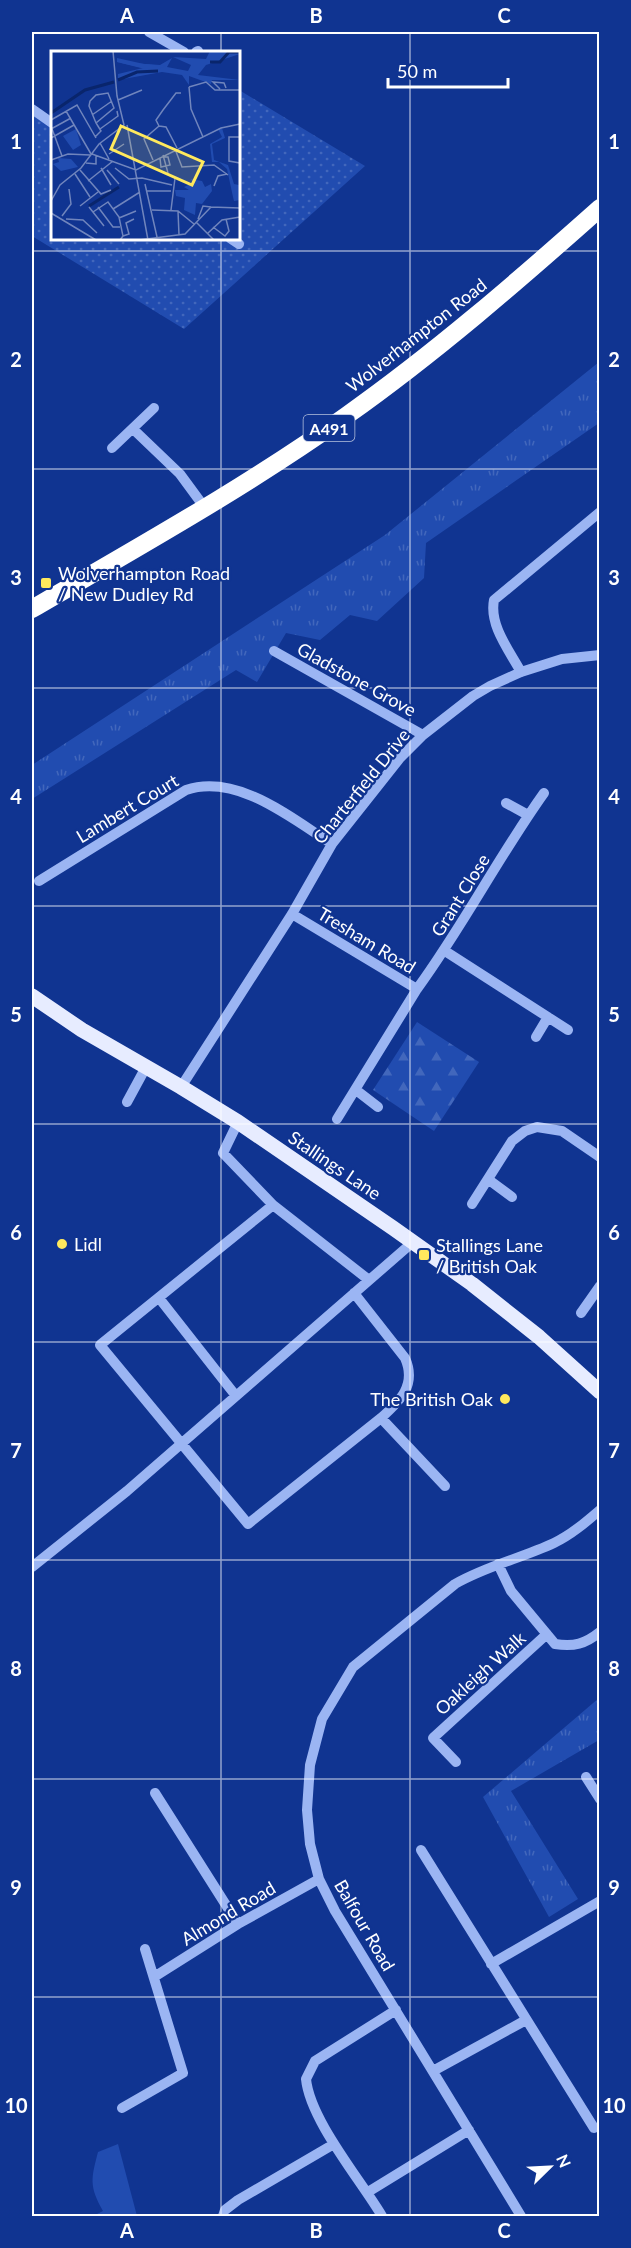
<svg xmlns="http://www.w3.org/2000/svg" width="631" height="2248" viewBox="0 0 631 2248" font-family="Lato,sans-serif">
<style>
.grass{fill:url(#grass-tufts)}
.forest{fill:url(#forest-firs)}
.park{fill:#214cb0}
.garden{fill:url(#garden-dots)}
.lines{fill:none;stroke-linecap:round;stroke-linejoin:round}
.minor{stroke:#9bb5f3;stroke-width:10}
.major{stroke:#e7ecff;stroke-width:15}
.highway{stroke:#fff;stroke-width:18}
.grid{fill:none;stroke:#fff;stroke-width:1.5;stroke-opacity:0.55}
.poi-dot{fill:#ffe95d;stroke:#103491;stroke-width:2}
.labels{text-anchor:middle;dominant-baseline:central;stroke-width:4.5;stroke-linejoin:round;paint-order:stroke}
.shield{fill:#103491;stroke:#b7c2de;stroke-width:1.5}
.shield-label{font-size:16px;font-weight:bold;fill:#fff}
.street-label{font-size:18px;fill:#fff;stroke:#103491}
.poi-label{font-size:18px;fill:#fff;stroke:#103491;text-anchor:start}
.inset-river{fill:none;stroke:#09256c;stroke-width:3}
.inset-road{fill:none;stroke:#7085bd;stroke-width:1.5}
.view{fill:#ffe95d;fill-opacity:0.15;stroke:#ffe95d;stroke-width:3}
.inset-edge{fill:none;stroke:#fff;stroke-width:3}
.neatline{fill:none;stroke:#fff;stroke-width:2}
.grid-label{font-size:20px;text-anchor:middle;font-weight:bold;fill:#fff}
</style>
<defs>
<pattern id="grass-tufts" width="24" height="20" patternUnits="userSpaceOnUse" patternTransform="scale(1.5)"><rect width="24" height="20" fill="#214cb0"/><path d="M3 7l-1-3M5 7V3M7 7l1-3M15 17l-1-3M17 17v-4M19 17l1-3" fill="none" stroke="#4267bc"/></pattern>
<pattern id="forest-firs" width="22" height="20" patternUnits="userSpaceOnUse" patternTransform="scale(1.5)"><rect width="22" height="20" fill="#214cb0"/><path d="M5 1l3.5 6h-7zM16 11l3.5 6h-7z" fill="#4267bc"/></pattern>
<pattern id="garden-dots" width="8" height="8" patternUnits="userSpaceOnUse" patternTransform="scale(1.5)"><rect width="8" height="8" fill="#214cb0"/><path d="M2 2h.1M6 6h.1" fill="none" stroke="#4267bc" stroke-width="1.8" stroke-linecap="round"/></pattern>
</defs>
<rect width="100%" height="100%" fill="#103491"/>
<path class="grass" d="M599 362V423L426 543 424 578 377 621 350 615 320 640 286 633 257 682 236 670 32 799V765L385 535Z
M599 1698V1740L511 1791 578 1899 549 1917 483 1797Z"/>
<path class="forest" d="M417 1022 479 1062 434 1131 373 1090Z"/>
<path class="park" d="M118 2144 137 2216H93L103 2211C89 2186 91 2179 98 2152Z"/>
<path class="garden" d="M239 90 365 166 184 329 32 236V106L52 118V238H238Z"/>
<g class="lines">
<path class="minor" d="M149 32 184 52
M196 52 198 51
M32 109 52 123
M230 238 239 244
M133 429 180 474 205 508
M112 448 154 408
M274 651 423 735
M521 672C509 650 489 625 494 600L600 512
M506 803 528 815
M39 881 186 790C237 773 291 818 332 844
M292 914 417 989 337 1119
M445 951 568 1030
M417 989C463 926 499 856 544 793
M536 1037 548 1017
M181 1087 292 914 332 844 400 758 423 735 473 696 490 686 521 672 562 659 600 655
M356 1090 378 1107
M127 1102 146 1067
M238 1122 223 1153 273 1205
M489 1180 512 1197
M472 1204 512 1141 525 1131 537 1127 562 1131 600 1157
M354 1293 405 1358C417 1385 400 1401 381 1418L248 1524 100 1345 273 1205 369 1280
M159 1298 236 1396
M581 1313 600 1286
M381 1418 445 1486
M498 1564 511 1591 555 1644C574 1647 585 1644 600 1632
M32 1567 127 1491 413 1242
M456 1762 433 1738 547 1634
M586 1777 600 1799
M155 1793 238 1924
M421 1850 594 2128
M491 1964 600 1901
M154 1977 238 1924 319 1879
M433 2071 526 2020
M122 2108 183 2073 145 1949
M368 2192 469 2130
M223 2216 225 2210 238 2200 334 2144
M382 2216C360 2179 310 2120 306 2079L315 2061 396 2010
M521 2216 335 1911 319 1879 310 1844 307 1810 310 1765 322 1719 353 1667 455 1584C486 1566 522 1558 554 1543 571 1535 586 1522 600 1510"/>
<path class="major" d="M32 996 82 1030 181 1087 238 1122 393 1228 472 1284 539 1337 600 1392"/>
<path class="highway" d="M32 609C138 547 246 487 346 416 435 353 518 281 600 208"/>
</g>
<path class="grid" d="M221 32V52M410 32V2216M221 238V2216M32 251H600M32 469H600M32 688H600M32 906H600M32 1124H600M32 1342H600M32 1560H600M32 1779H600M32 1997H600"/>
<g class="poi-dot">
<rect x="40" y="577" width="12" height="12" rx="3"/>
<circle cx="62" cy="1244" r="6"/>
<rect x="418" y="1249" width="12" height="12" rx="3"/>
<circle cx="505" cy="1399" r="6"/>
</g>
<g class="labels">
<rect class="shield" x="303.5" y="415" width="51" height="26" rx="4.5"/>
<g class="shield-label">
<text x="329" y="428">A491</text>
</g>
<g class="street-label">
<text transform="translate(416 335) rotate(-38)">Wolverhampton Road</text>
<text transform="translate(357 679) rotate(29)">Gladstone Grove</text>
<text transform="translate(361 786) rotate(-51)">Charterfield Drive</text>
<text transform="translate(127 808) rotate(-31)">Lambert Court</text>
<text transform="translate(460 895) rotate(-58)">Grant Close</text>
<text transform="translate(367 940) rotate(31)">Tresham Road</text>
<text transform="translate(335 1165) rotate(34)">Stallings Lane</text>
<text transform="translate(480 1673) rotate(-42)">Oakleigh Walk</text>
<text transform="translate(228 1913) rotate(-31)">Almond Road</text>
<text transform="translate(365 1925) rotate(60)">Balfour Road</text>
</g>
<g class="poi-label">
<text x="58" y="573">Wolverhampton Road<tspan x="58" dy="21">/ New Dudley Rd</tspan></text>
<text x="74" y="1244">Lidl</text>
<text x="436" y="1245">Stallings Lane<tspan x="436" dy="21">/ British Oak</tspan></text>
<text x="493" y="1399" text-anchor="end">The British Oak</text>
</g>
</g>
<g transform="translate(51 51)">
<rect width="189" height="189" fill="#103491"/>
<path d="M159 0H189V3L155 14 147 24 189 29H161L160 33 138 25V34L131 24 111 21 67 29V23L92 17 66 11 109 14 121 7 116 16 137 20 140 14 122 6 155 8ZM171 77 174 87 161 93 163 109 177 114 183 133 188 134 189 149 183 150 182 146 176 118 168 111H161L159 93 171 86 167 78Z" fill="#214cb0"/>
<path d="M66 7 93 13 115 15 102 20 66 11ZM25 78 30 94 22 99 12 85ZM7 107 20 108 27 116 10 120 2 113 8 111ZM140 128 151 130 154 136 160 133 161 140 151 153 145 152 144 164 133 159 134 147 125 145 124 139H138L133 136 142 132Z" fill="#214cb0"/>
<path class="inset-river" d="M159 11H169L178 1H189M67 29 86 21 107 20M0 62 34 39 63 31M38 155 68 136"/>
<path class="inset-road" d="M138 36 155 31 164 39H189M138 36 140 58 152 86M169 38 162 31 173 32 175 37M67 49 91 39M15 60 40 103M41 64 61 50M0 69 26 54 45 87M76 74 97 189M0 75 11 105M108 75 105 69 112 59 125 42H130M108 75 115 76 126 97M0 78 20 67M49 78 67 65 66 60M44 86 50 80 45 72 38 55 39 50 45 44 57 42 63 57 45 72M189 86H178V110L189 112M0 87 23 74M49 92 58 108M124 98 131 116 163 114 177 124M41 103 85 119 170 77 189 73M58 103 73 93M112 104 117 122M109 107 110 116 119 114 117 106H113M0 109 17 103 39 104M102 109 93 88 108 75M35 112 45 113V105M50 117 60 134M64 117 78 128 91 127 121 134M29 119 50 143 60 139M56 119 68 133M24 123 39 146M37 130 62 110M94 133 106 186M163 135 167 125 176 123M96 140H120M0 150 9 134 30 117 48 93 73 74 66 45 62 0M29 155 47 141M38 156 53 175M47 156 62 176H69M62 158 89 141M101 159 127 160 143 173M120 159 124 127M127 160 128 184M42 161 57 151 68 166 72 185 69 189M0 162 45 189M11 165 20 153 18 138M68 167 85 160M15 168 32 169 46 182M147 168 152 155 160 156M145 171 163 189M162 176 174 185 178 180 175 168M157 182 171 169 189 166M72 185 78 183 75 172 83 168M88 189 134 183 160 156 189 157"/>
<path class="view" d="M70 75 152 111 141 134 60 98Z"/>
<rect width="189" height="189" class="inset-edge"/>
</g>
<rect width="631" height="2248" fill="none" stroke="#103491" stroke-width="66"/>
<g transform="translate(550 2167) rotate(66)" stroke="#103491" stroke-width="4.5" paint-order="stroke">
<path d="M0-4.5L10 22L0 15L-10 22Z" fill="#ffffff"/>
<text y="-9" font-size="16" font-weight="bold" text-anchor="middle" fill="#ffffff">N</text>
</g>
<path d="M388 78v9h120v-9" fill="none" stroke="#ffffff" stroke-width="3"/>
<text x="397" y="78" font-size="18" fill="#ffffff" stroke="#103491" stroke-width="4.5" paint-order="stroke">50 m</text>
<rect x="33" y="33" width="565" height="2182" class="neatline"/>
<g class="grid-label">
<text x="127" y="23">A</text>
<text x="316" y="23">B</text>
<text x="504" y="23">C</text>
<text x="16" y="149">1</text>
<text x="614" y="149">1</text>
<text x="16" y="367">2</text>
<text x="614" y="367">2</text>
<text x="16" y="585">3</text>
<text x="614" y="585">3</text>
<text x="16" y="804">4</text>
<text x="614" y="804">4</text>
<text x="16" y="1022">5</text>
<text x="614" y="1022">5</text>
<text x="16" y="1240">6</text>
<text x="614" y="1240">6</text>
<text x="16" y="1458">7</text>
<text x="614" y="1458">7</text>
<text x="16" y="1676">8</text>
<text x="614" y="1676">8</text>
<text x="16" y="1895">9</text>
<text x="614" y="1895">9</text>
<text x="16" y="2113">10</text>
<text x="614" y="2113">10</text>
<text x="127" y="2238">A</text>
<text x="316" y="2238">B</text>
<text x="504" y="2238">C</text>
</g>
</svg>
